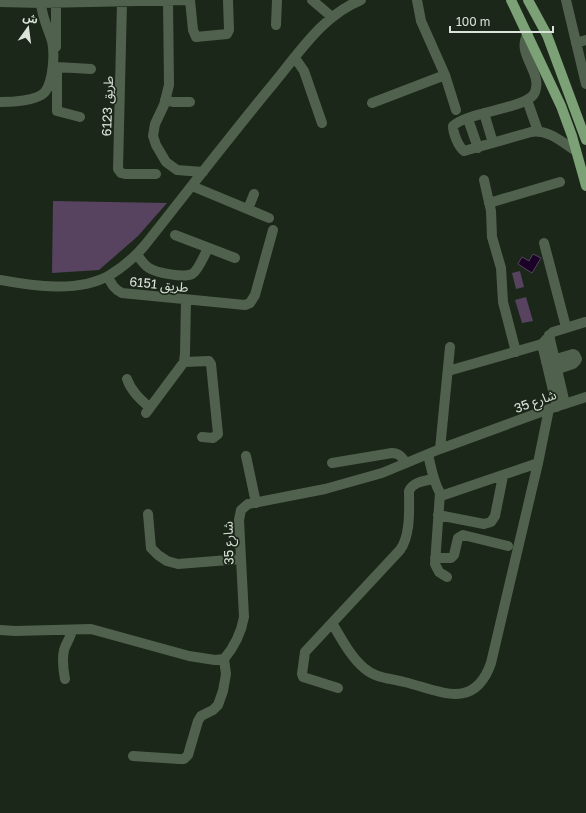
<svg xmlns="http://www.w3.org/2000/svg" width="586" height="813" viewBox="0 0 586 813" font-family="'Golos Text','Noto Sans Arabic',sans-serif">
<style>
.green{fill:#574260}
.water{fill:#1b0027;stroke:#55445d}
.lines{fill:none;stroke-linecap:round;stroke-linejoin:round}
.minor{stroke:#50624d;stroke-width:10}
.major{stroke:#7ca176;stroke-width:10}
.labels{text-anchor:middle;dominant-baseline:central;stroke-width:3.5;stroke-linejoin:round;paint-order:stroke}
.street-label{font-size:13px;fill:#dbe3da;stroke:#1b2719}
</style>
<rect width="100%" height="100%" fill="#1b2719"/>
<path class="green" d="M53 201 167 203 138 236 99 270 52 273Z
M520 271 524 287 516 289 512 273Z
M526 297 533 321 522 323 515 300Z"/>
<path class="water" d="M533 254 541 258 532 273 518 264 522 257 529 261Z"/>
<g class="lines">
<path class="minor" d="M168 0 169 85 164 105 155 124 153 136 156 145 166 162 177 170 203 172
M190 0 193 30 196 37 227 34 229 30 228 0
M312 0 332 17
M417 0 421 21 445 75 456 110
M566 0 586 84
M0 2 41 3 188 0
M122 2 118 169 121 173 125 174H156
M56 3V47
M276 25 277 0
M528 34C515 53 543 72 535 92 529 109 468 111 453 126 453 133 458 146 464 151L531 132C548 129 562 142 576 151
M576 43 586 40
M295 58 304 71 322 123
M57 67 91 69
M57 69V111L80 117
M165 100 173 102H190
M527 100 538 131
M0 102C11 102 37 101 45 92 53 82 55 54 52 41 48 28 42 18 41 3
M372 103 445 75
M484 113 493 143
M468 119 478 148
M484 180 491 211 492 237 501 268 503 302 516 352
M192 186 269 218
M489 203 560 182
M248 209 254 194
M175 235 235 258
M544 243 566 327
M137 254C140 259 144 265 149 268 157 273 184 278 192 274 198 271 205 254 208 248
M108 276C111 284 114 289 122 293L245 305 250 303 255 295 273 230
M0 280C33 286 79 293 110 275 123 267 135 257 145 245 188 191 230 136 274 83 299 53 323 15 361 0
M549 335 565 404
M542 344 557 407
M184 362 209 361 211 364 218 434 213 438 202 437
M546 362 573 354 575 355 577 359 576 361 573 364 549 372
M448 371 542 344 553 332 585 322
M127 379C131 391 140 399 150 408
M146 413 184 362 185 353 186 300
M440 449 450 347
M428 454C431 467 433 481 440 493L444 495 538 463
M246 456 256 503
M332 463 392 453C399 453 402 457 406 463
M440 493 435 564 439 572 447 577
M148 514 151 548 158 555 167 561 178 564 241 559
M438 515 484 524 491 522 495 516 503 476
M435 558H451L454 555 458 538 463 535 508 546
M332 623C341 638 350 656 364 668 375 678 389 678 404 682 439 690 474 712 491 663L538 463 549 409
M0 630 15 631 91 629 189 656 215 660 224 659C235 646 241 634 244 617L239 520 241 510 248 504 325 489 382 473 440 449 549 409 586 397
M65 679C63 669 62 660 64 650 66 643 71 637 72 630
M338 688 303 677 302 674 305 652 400 550C411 535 409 508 409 491 413 482 424 481 433 479
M133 756 179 759H184L188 755 198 721 201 716 213 710 218 705 223 691 226 674 224 659"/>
<path class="major" d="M511 0 561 106 572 136 586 186
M528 0 547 35 586 140"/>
</g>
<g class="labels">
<g class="street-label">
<text transform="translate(107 106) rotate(-88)">طريق 6123</text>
<text transform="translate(159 284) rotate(6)">طريق 6151</text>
<text transform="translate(535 401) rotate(-20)">شارع 35</text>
<text transform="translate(228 543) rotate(-91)">شارع 35</text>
</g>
</g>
<g transform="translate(28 28) rotate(14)" stroke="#1b2719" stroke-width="3" paint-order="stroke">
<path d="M0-3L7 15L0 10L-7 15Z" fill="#dbe3da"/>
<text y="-6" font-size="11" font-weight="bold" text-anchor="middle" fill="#dbe3da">ش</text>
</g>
<path d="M450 26v6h103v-6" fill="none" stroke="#dbe3da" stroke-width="2"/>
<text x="456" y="26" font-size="12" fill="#dbe3da" stroke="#1b2719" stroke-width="3" paint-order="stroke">100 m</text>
</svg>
